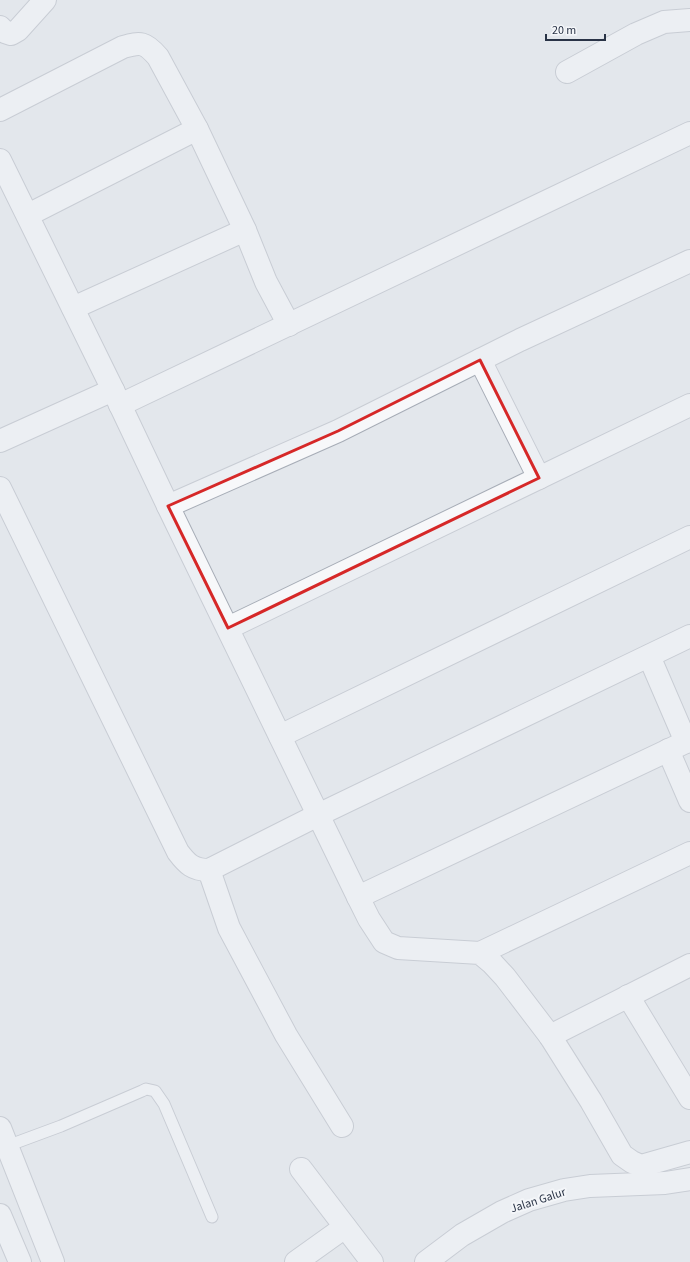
<svg xmlns="http://www.w3.org/2000/svg" width="690" height="1262" font-family="'Source Sans 3',sans-serif">
<style>
.lines{fill:none;stroke-linecap:round;stroke-linejoin:round}
.lane-casing{stroke:#a7adb7;stroke-width:13}
.street-casing{stroke:#a7adb7;stroke-width:24}
.lane{stroke:#f7f8fa;stroke-width:11}
.street{stroke:#f7f8fa;stroke-width:22}
.marked{fill:none;stroke:#d62828;stroke-width:3;stroke-linejoin:round}
.labels{text-anchor:middle;stroke-width:4;stroke-linejoin:round;paint-order:stroke}
.street-label{font-size:12px;fill:#293346;stroke:#f4f6f9}
</style>
<rect width="100%" height="100%" fill="#e3e7ec"/>
<g class="lines">
<defs>
<polyline id="lane" points="7,1146 61,1126 142,1091 146,1089 155,1091 164,1104 212,1217"/>
<g id="street">
<polyline points="0,27 5,32 11,34 18,30 45,0"/>
<polyline points="567,72 636,34 664,22 690,20"/>
<path d="M0 110 123 47C141 42 145 42 158 57L197 129 245 230 266 282 289 325"/>
<polyline points="0,160 113,390 168,506 358,897 369,919 384,942 398,948 480,953 492,963 505,977 550,1036 591,1101 622,1155 632,1162 641,1166 690,1152"/>
<polyline points="28,215 197,129"/>
<polyline points="73,308 245,230"/>
<polyline points="480,360 539,478"/>
<polyline points="120,405 690,133"/>
<polyline points="0,441 113,390"/>
<path d="M0 488 178 852C187 864 193 870 209 870L318 815 690 636"/>
<polyline points="168,506 338,431 520,340 690,261"/>
<polyline points="228,628 690,405"/>
<polyline points="649,656 686,742"/>
<polyline points="280,736 690,537"/>
<polyline points="668,750 690,801"/>
<polyline points="209,870 229,928 286,1035 342,1126"/>
<polyline points="358,897 690,740"/>
<polyline points="480,953 690,853"/>
<polyline points="628,996 690,1098"/>
<polyline points="550,1036 690,965"/>
<polyline points="0,1128 53,1262"/>
<polyline points="301,1169 372,1262"/>
<polyline points="0,1215 20,1262"/>
<polyline points="296,1262 345,1227"/>
<polyline points="426,1262 462,1235 502,1212 529,1200 564,1190 590,1186 665,1183 690,1179"/>
</g>
</defs>
<use href="#lane" class="lane-casing"/>
<use href="#street" class="street-casing"/>
<use href="#lane" class="lane"/>
<use href="#street" class="street"/>
</g>
<path d="M0 0H690V1262H0ZM480 360 539 478 228 628 168 506 338 431Z" fill="#e3e7ec" fill-opacity=".55" fill-rule="evenodd"/>
<path class="marked" d="M480 360 539 478 228 628 168 506 338 431Z"/>
<g class="labels">
<g class="street-label">
<text transform="translate(538 1200) rotate(-18)" y="4">Jalan Galur</text>
</g>
</g>
<path d="M546 34v6h59v-6" fill="none" stroke="#293346" stroke-width="2"/>
<text x="552" y="34" font-size="12" fill="#293346" stroke="#f4f6f9" stroke-width="3" paint-order="stroke">20 m</text>
</svg>
